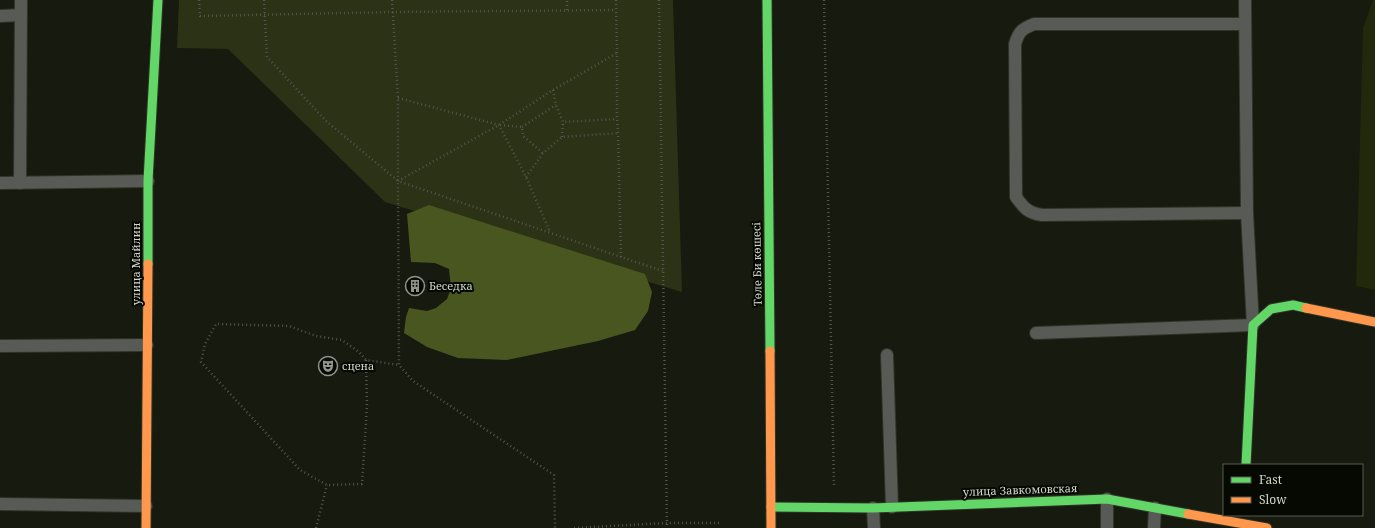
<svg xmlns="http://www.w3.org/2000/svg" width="1375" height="528" font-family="'Noto Serif',serif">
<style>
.built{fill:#21280b}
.green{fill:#2b3215}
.water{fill:#495620}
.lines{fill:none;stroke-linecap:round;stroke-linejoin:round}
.lane-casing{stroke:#303429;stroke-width:14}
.fast-casing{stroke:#303429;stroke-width:11}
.slow-casing{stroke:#303429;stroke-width:11}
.path{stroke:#53564e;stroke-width:2.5;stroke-dasharray:1 3;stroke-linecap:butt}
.lane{stroke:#585a55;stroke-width:12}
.fast{stroke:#63d668;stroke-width:9}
.slow{stroke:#ff974d;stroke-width:9}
.labels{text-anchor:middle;stroke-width:4;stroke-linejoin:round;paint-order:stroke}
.street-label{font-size:11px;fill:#d2d7c8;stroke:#060802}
.poi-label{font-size:11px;fill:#d2d7c8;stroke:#060802;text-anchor:start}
</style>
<rect width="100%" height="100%" fill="#171a0e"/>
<polygon class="built" points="1373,0 1375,0 1375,290 1356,286 1363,28"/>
<polygon class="green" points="179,0 673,0 682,292 385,202 228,49 177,48"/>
<polygon class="water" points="429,205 645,274 652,292 648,311 635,330 598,341 507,360 458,358 427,347 404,333 406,317 409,308 427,311 436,308 447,299 451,288 449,269 435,263 411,262 407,214"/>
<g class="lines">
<defs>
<g id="lane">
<polyline points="0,16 21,15"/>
<path d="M1245 24H1034C1022 29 1019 31 1015 44L1016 197C1024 208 1028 213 1042 215L1247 213"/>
<polyline points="0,183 148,181"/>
<polyline points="20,183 21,0"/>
<polyline points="1036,333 1253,325 1247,213 1245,0"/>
<polyline points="0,346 147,345"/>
<polyline points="887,355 892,507"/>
<polyline points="1107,499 1107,528"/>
<polyline points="0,504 146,506"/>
<polyline points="873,508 874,528"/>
<polyline points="1154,528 1155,508"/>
</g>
<g id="fast">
<polyline points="767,0 770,351"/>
<polyline points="148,264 148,181 158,0"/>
<polyline points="1246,465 1253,325 1271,309 1293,305 1306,308"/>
<polyline points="771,507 873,508 1107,499 1188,514"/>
</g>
<g id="slow">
<polyline points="1306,308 1375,322"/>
<polyline points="770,351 771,528"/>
<polyline points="1188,514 1267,528"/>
<polyline points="146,528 148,264"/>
</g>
</defs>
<use href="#lane" class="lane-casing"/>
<use href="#fast" class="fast-casing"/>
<use href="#slow" class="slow-casing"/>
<g class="path">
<polyline points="199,0 200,16 392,12 616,10"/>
<polyline points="264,0 267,57 326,121 398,181 399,365 413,381 554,475 555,528"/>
<polyline points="392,0 398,98 398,181 621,257"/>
<polyline points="616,0 617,53 617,119 618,133 621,257 663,271"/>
<polyline points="659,0 667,528"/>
<polyline points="824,0 834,486"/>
<polyline points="567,10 567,0"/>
<polyline points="553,90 556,105 563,122 617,119"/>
<polyline points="398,98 499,125 526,177 550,232"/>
<polyline points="500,125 522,127 523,136 543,153"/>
<polyline points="522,127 556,105"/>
<polyline points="562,137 563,122"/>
<polyline points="526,177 543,153 562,137 618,133"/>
<polyline points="398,181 499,125 553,90 617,53"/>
<polyline points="366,360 367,406 362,484 327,485 300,470 201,362 205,344 216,324 289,326 316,336 342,340 359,352 366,360 399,365"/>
<polyline points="316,528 327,485"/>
<polyline points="574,528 666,523 721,523"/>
</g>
<use href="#lane" class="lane"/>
<use href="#fast" class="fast"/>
<use href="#slow" class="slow"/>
</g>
<defs>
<symbol id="building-ring" viewBox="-11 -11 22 22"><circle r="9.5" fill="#060802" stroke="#919587" stroke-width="1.5"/><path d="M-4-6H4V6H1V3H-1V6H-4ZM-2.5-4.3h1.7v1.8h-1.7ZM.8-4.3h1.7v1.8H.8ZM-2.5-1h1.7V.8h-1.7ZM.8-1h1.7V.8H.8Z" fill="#919587"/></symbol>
<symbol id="theatre-ring" viewBox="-11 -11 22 22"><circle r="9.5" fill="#060802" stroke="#919587" stroke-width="1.5"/><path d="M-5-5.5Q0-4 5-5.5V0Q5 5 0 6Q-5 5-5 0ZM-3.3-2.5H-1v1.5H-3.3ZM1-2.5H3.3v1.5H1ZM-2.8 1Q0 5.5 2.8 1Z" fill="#919587"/></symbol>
</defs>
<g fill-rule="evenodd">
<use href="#building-ring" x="404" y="275" width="22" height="22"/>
<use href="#theatre-ring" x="317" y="355" width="22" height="22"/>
</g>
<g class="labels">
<g class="street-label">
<text transform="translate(136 264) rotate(-90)" y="4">улица Майлин</text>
<text transform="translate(757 264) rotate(-91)" y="4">Төле Би көшесі</text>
<text transform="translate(1020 490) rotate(-2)" y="4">улица Завкомовская</text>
</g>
<g class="poi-label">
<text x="429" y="290">Беседка</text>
<text x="342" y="370">сцена</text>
</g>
</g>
<rect x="1223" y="464" width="140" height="52" fill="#060802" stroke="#585b51"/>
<rect x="1231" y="477" width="20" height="6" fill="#63d668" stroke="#585b51"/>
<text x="1259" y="484" font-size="12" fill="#d2d7c8">Fast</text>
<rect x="1231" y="497" width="20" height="6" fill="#ff974d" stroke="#585b51"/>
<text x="1259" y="504" font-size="12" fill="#d2d7c8">Slow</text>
</svg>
